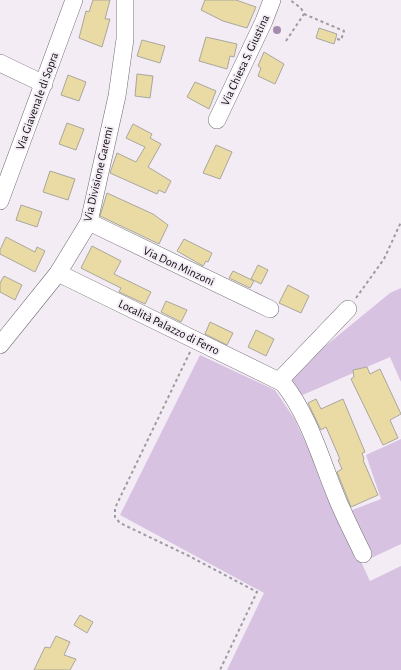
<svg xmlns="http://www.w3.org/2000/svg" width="401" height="670" font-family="'Alegreya Sans',sans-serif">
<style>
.green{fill:#d8c2e2}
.building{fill:#eadba5;stroke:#a9a79d}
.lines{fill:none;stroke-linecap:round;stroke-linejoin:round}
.minor-casing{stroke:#6f6a71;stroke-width:18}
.path{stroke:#9f9aa1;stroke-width:2;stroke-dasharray:3 3;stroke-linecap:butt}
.minor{stroke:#fff;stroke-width:17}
.tree{fill:#a58caf}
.labels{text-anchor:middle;stroke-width:4;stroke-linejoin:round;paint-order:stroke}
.street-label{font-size:12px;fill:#0d0b0e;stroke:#f3ecf5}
</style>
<rect width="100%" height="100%" fill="#f3ecf5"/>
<g class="green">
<polygon points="401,288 401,382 390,357 298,397 285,379 390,293"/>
<polygon points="200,355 275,390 294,418 370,581 401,566 401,670 227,670 264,593 120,515"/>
<polygon points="401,439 401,544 369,559 347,512 381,499 366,455"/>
</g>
<g class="building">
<polygon points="93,0 110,0 105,19 110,19 102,47 79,38 86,11 89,12"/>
<polygon points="205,0 236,0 256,7 247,28 223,21 201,10"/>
<polygon points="319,28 337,34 334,44 316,38"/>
<polygon points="206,37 237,44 234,57 230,56 227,69 199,61"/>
<polygon points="142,40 165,46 160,63 137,56"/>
<polygon points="264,52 284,64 275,84 258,76 261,68 258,66"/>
<polygon points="137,74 153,76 150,98 135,96"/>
<polygon points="68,75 86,82 79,101 61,95"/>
<polygon points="195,82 216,91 209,109 187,97"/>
<polygon points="67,123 84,129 76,150 59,144"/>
<polygon points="133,124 152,134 150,138 161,144 148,167 171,181 165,193 159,190 157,194 110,173 117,153 136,162 145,147 126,138"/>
<polygon points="216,145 232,152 220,179 203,173"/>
<polygon points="50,171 75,179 68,200 43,192"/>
<polygon points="107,193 153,214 168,225 159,244 100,216"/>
<polygon points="21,205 42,212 37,227 16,220"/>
<polygon points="6,237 35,252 37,247 45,251 35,272 0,254 0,250"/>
<polygon points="184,239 212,253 208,262 206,261 203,266 177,251"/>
<polygon points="92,246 121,261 114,274 151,292 145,304 119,292 121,288 81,268"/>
<polygon points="258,265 268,270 261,284 251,279"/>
<polygon points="233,271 254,281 250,288 229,278"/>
<polygon points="4,276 22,285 15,300 0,292 0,283"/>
<polygon points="288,285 309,296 301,313 279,303"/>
<polygon points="166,301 187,310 181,322 161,312"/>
<polygon points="210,322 233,333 227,345 205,334"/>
<polygon points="256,330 274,339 266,356 248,347"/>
<polygon points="367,367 370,374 380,369 401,414 390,420 398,438 383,445 351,379 354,377 353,370"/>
<polygon points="316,399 321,409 343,399 365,452 362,453 364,459 363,460 378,495 351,507 337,472 342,469 338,460 340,459 326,427 321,430 308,403"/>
<polygon points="80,615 93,622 87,633 74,625"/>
<polygon points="56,636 70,642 64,655 76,659 70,670 34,670 45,647 50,648"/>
</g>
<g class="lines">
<defs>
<g id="minor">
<polyline points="0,63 44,84"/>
<polyline points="217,120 264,21 272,0"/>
<polyline points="0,201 74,0"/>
<polyline points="89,222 270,309"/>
<path d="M58 273 283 383C309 416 320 457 336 496 344 516 354 535 363 554"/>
<polyline points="0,345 58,273 89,222 117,96 125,39 125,0"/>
<polyline points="280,380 348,309"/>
</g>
</defs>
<use href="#minor" class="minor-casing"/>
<g class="path">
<polyline points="304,14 344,31 341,40 337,39"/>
<polyline points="286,41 304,14 301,8 290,0"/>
<polyline points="356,298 384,259 401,222"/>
<polyline points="190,352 115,508 115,517 120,523 189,556 257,592 220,670"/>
</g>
<use href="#minor" class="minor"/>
</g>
<circle class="tree" cx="277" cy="30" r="4"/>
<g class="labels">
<g class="street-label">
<text transform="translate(245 60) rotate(-65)" y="4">Via Chiesa S. Giustina</text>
<text transform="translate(37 101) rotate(-70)" y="4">Via Giavenale di Sopra</text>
<text transform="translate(98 174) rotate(-77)" y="4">Via Divisione Garemi</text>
<text transform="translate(179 266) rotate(25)" y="4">Via Don Minzoni</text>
<text transform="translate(169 327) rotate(26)" y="4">Località Palazzo di Ferro</text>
</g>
</g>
</svg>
